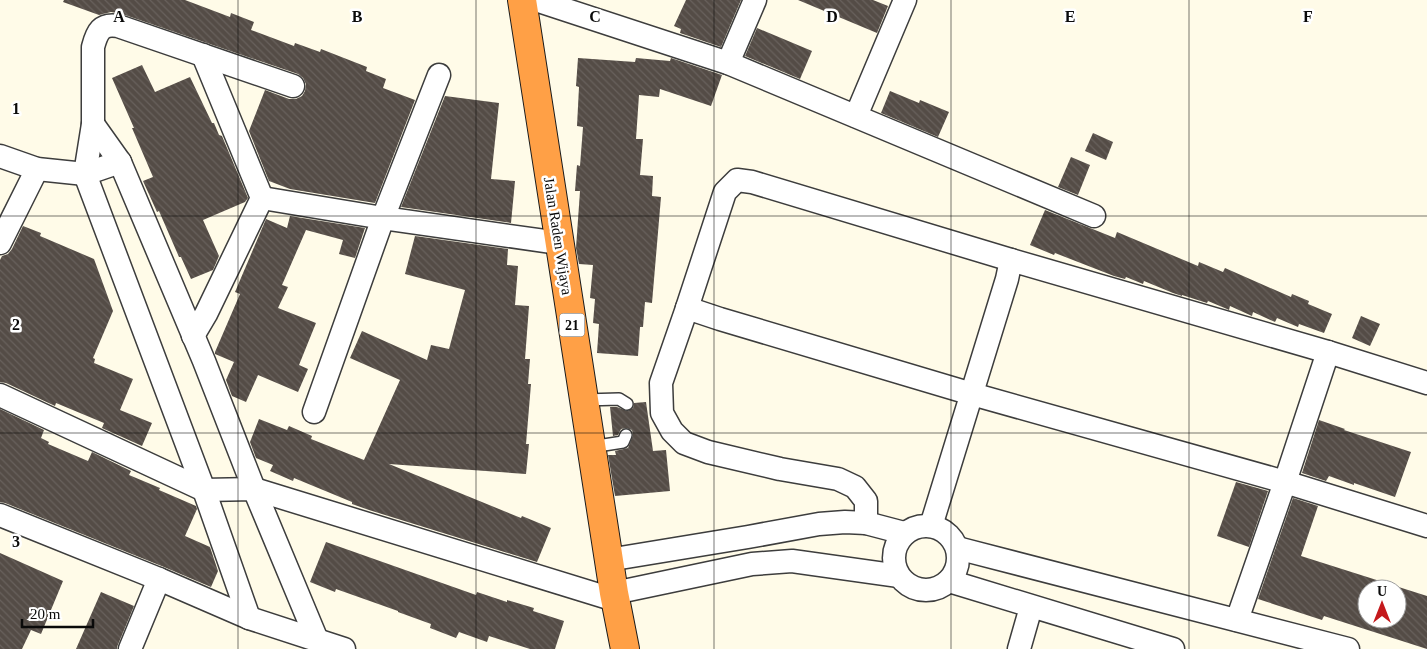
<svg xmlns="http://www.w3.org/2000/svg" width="1427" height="649" font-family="'Times New Roman',serif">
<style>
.building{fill:url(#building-back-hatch);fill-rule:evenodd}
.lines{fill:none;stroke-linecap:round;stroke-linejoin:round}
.lane-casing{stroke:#3d3d3d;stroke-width:14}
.street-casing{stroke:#3d3d3d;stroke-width:25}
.highway-casing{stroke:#1b1b1b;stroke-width:30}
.lane{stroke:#fff;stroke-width:11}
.street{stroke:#fff;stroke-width:22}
.highway{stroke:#ffa046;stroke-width:28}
.grid{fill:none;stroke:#0a0a0a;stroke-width:1;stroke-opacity:0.55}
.labels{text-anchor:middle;stroke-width:5;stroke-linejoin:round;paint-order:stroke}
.shield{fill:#fff;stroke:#545454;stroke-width:1}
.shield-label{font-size:14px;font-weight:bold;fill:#0a0a0a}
.street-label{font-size:15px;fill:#0a0a0a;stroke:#fff}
.grid-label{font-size:16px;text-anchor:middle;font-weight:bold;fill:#0a0a0a;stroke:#fff;stroke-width:5;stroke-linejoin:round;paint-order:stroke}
</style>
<defs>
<pattern id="building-back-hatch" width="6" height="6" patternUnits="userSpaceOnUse" patternTransform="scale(1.25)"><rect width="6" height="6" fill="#544c46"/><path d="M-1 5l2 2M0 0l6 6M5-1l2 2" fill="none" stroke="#68615c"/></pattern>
</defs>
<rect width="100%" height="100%" fill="#fffbe8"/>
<g class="building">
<polygon points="64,0 185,0 230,17 231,13 254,22 251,30 294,46 295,43 320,52 321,49 367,67 366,71 386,79 383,88 415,100 375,203 290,189 269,181 249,131 265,90 289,99 296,99 302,96 305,91 306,84 303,78 298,74 122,14 111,12 99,15 63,2"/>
<polygon points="686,0 741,0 721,47 680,33 681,29 674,26"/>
<polygon points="798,0 873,0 888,6 877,33"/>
<polygon points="757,28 812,51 800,79 745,56"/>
<polygon points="578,58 635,62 636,58 670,61 671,58 722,75 711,106 660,89 659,97 639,95 636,139 643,139 640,175 653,176 652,196 661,197 652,303 645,302 643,327 640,327 638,356 597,353 599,324 593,323 595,299 590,298 593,265 579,264 576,248 580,191 575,191 577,165 580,166 583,127 577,126 579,87 576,86"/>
<polygon points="142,65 155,92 190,77 212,123 214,123 219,135 222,136 248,198 245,202 203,220 219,256 213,270 191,279 181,257 179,257 159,211 157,212 143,181 153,177 132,128 134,128 112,78"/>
<polygon points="890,91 919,103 920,100 949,112 938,137 881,113"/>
<polygon points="445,96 499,103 491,179 515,181 511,223 401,207"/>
<polygon points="1093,133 1113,142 1106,160 1085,151"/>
<polygon points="1071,157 1090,165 1078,195 1058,187"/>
<polygon points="1045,210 1115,238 1117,232 1198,266 1199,262 1223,272 1225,268 1291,297 1292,294 1309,301 1308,304 1332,314 1324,333 1299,324 1298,327 1277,318 1275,322 1253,312 1252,316 1230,306 1229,310 1227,309 1208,301 1207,303 1182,295 1182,296 1173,293 1144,281 1143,284 1126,277 1125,279 1114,276 1055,253 1054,255 1030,245"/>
<polygon points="290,216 365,228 355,258 339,254 343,240 306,230 282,285 288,287 278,308 316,323 299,365 308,369 298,392 258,375 246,402 232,396 226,380 234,362 215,354 215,352 240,294 235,292 266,219 287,228"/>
<polygon points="23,226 41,233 40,236 94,259 113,311 93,358 95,359 94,363 133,379 120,410 152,423 142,446 102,428 104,423 56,403 55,406 6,383 0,382 0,260 2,256 8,254 12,249"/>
<polygon points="415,236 508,249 507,265 518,266 515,305 529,306 525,359 530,359 528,384 531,384 526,444 529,444 526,474 389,464 521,518 522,516 551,528 537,562 369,510 352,504 352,502 294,478 293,481 270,471 273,465 256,458 250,442 259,419 287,430 289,426 312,436 311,439 364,460 400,380 350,358 362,331 427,360 431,345 449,349 465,290 405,274"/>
<polygon points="1361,316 1380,324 1370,346 1352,338"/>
<polygon points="646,402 653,451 666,450 670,491 615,496 608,455 616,455 615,451 628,448 633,435 632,430 626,428 621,429 618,435 613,436 610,407 617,407 627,411 633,408 634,403"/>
<polygon points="0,409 44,430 41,438 49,442 48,444 88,461 92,452 131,471 129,475 160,488 159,490 196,506 197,509 185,536 210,547 218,571 211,587 164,567 5,503 0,502"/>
<polygon points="1319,420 1345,429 1344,430 1411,452 1395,497 1354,483 1354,485 1329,476 1326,481 1302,473"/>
<polygon points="1236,482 1268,491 1249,547 1217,536"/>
<path d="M1293 498 1318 506 1301 556 1427 596V649L1324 616 1322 620 1258 599ZM1367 589H1397V619H1367Z"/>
<polygon points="326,542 476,595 477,592 507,602 507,600 534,608 533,611 564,621 555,649 530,649 489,636 487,642 459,632 456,638 430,628 431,624 398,612 398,611 336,589 335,592 310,582"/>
<polygon points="0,553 63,581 41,634 31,630 22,649 0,649"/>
<polygon points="101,592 134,606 117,647 117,649 76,649"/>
</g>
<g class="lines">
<defs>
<g id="lane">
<polyline points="584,400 619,399 627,404"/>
<polyline points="591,447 623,442 626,435"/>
</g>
<g id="street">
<polyline points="536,0 728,63 1094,216"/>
<polyline points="728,63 755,0"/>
<polyline points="856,116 905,0"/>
<polyline points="93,124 120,162 204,361 254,489 317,640"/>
<polyline points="0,156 37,169 85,174 120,162"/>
<polyline points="262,198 383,218 559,243"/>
<polyline points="0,243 37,169"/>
<polyline points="1011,260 752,182 737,180 725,192 687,308 720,319 972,394 1285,482 1427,526"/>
<polyline points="687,308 661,383 662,413 672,431 684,443 708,452 780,469 838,479 855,487 866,501 866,523"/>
<polyline points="193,336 206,314 262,198 203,55"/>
<polyline points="0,395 204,490 254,489 615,600"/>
<polyline points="314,412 383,218 439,75"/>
<polyline points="0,515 159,579 249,618 344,649"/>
<circle cx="926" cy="558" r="32"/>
<polyline points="931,526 1007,279 1011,260 1328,352 1427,383"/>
<polyline points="957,548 1348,649"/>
<polyline points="608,560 748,537 819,524 845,522 866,523 904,533"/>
<polyline points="949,581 1173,649"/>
<polyline points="614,593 752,564 792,561 899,576"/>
<path d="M249 618 204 490 85 174 93 124V47C97 32 101 23 118 26L293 86"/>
<polyline points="1237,620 1285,482 1328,352"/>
<polyline points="130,649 159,579"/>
<polyline points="1019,649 1031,607"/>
</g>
<polyline id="highway" points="522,0 614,593 625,649"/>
</defs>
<use href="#lane" class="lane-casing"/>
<use href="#street" class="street-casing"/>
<use href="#highway" class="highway-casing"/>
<use href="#lane" class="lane"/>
<use href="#street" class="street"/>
<use href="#highway" class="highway"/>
</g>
<path class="grid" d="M238 0V649M476 0V649M714 0V649M951 0V649M1189 0V649M0 216H1427M0 433H1427"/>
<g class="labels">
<rect class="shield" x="559.5" y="313.5" width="25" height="23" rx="4"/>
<g class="shield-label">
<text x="572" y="330">21</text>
</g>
<g class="street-label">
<text transform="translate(558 236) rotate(81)" y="5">Jalan Raden Wijaya</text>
</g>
</g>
<g class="grid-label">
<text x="119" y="22">A</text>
<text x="357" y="22">B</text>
<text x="595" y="22">C</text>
<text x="832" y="22">D</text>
<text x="1070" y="22">E</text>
<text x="1308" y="22">F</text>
<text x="16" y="114">1</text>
<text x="16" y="330">2</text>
<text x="16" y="547">3</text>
</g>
<g transform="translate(1382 604)"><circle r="24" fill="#ffffff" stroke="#9d9d9d"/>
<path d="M0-4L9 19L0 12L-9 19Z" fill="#c4191c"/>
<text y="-8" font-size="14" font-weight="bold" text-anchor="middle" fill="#0a0a0a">U</text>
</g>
<path d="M22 619v8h71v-8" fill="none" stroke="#0a0a0a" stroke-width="2.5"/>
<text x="30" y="619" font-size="15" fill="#0a0a0a" stroke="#ffffff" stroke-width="4" paint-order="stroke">20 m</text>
</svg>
